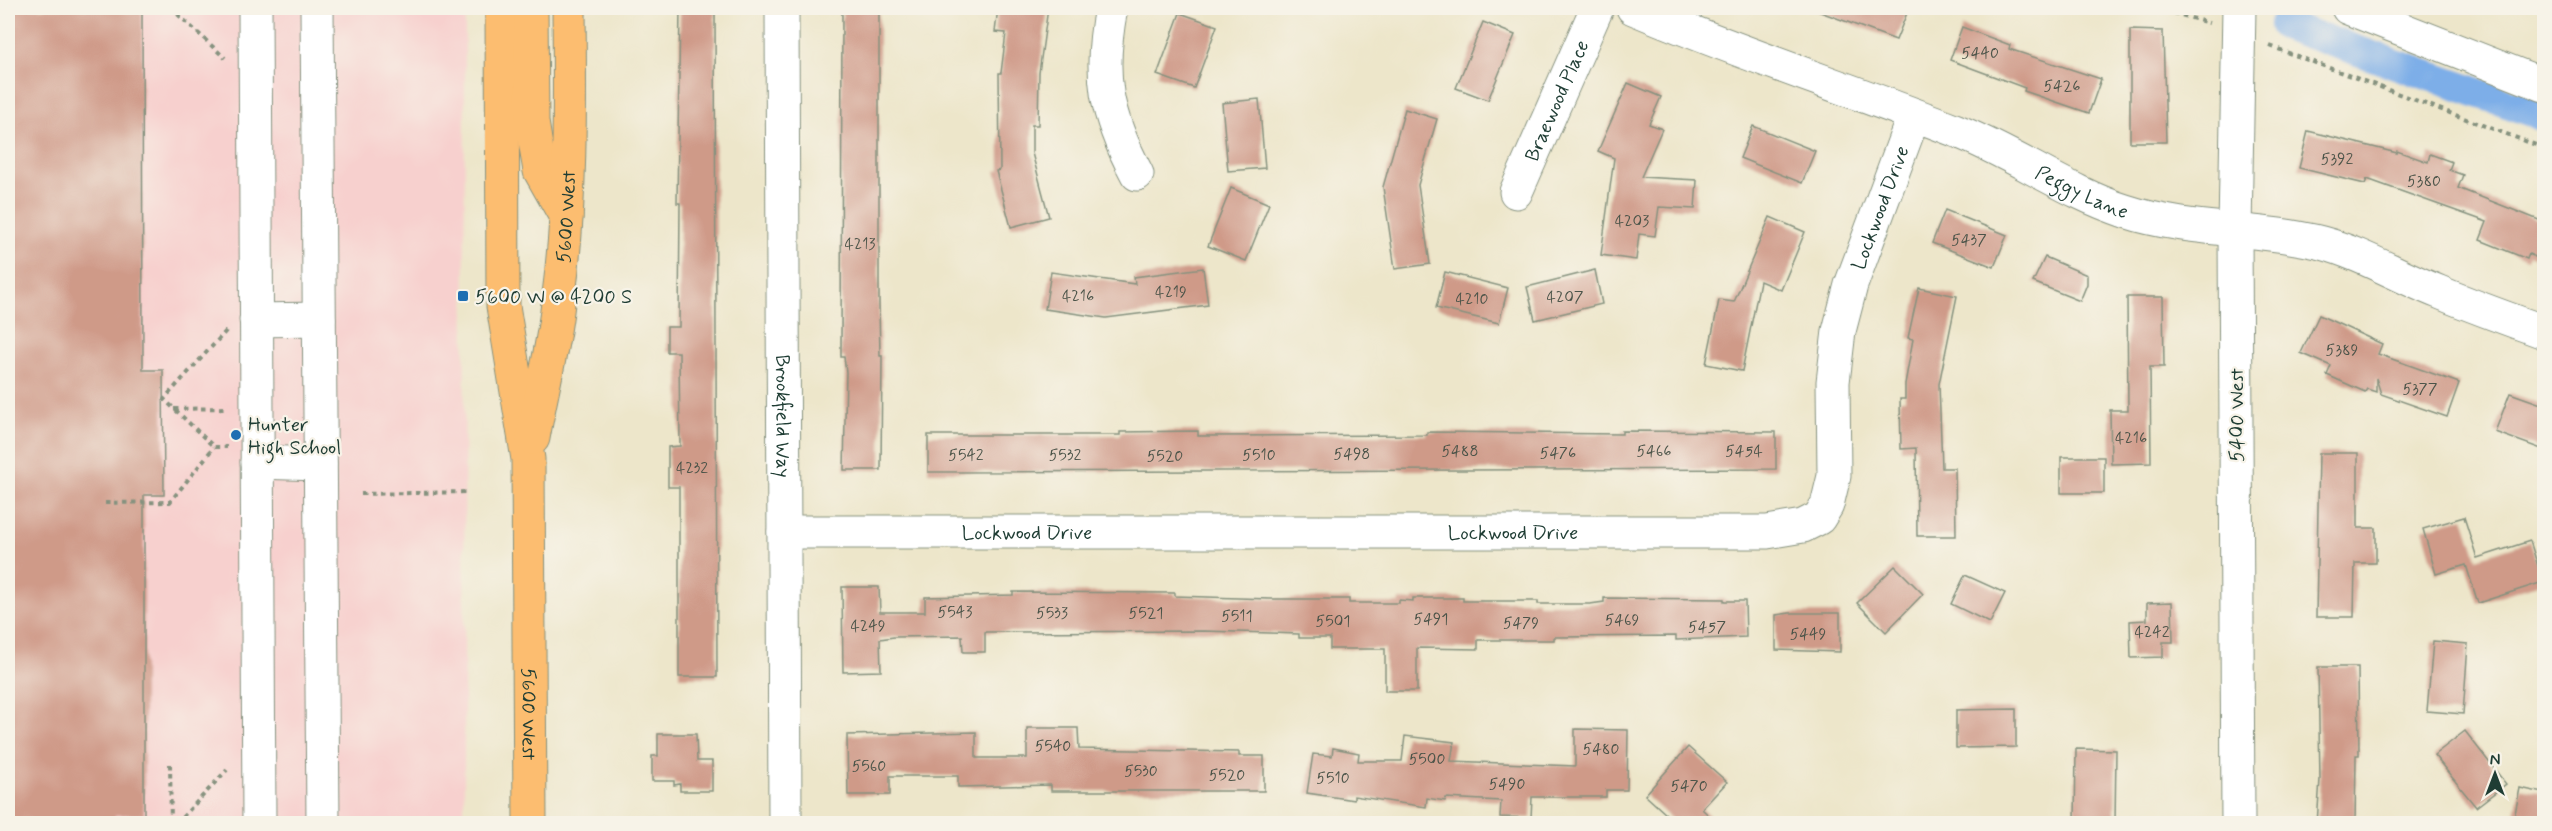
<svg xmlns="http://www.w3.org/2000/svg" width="2552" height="831" font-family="Mynerve,sans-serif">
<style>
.built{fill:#f7d0ce}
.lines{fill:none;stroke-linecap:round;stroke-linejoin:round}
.canal{stroke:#7daee8;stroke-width:30}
.building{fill:#cf9a88}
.minor-casing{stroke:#86927f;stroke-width:35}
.major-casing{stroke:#86927f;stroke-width:35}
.path{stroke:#86927f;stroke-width:4;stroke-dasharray:4.5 4.5;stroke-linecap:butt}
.minor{stroke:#fff;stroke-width:33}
.major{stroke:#fcbd6f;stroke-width:33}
.poi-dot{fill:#1f6fb2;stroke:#f7f3e8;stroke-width:2}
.labels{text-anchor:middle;stroke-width:4.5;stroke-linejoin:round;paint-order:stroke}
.number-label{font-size:16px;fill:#4b5449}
.street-label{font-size:20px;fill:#1f3d34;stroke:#f7f3e8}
.poi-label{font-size:20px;fill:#1f3d34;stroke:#f7f3e8;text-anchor:start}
</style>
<rect width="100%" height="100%" fill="#f7f3e8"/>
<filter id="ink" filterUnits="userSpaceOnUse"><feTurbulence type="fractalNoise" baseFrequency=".0167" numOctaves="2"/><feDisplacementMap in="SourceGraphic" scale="12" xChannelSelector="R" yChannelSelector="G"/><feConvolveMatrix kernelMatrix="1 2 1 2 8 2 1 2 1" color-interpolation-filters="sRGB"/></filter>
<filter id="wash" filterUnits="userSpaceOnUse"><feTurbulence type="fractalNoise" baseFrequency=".008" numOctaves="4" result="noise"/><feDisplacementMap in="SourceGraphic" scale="24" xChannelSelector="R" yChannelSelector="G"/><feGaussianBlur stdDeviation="1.35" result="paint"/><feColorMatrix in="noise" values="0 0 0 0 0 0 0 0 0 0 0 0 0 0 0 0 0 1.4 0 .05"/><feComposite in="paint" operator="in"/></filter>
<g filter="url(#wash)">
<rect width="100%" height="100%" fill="#ede6ca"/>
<polygon class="built" points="8,8 465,8 464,823 8,823"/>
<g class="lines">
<polyline class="canal" points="2284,25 2544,116"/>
</g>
<g id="blocks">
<g class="building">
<polygon points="8,8 126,8 126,12 142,12 143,370 163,370 164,495 144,495 144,815 115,815 115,824 8,824"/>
<polygon points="680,8 715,8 717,677 679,677 679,487 668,487 668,447 680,446 679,352 667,352 667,327 679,327 679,324 680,203 677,203"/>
<polygon points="842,8 879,8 879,305 880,356 882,356 881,470 844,470 846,372 844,357 841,357"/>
<polygon points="998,8 1048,8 1039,73 1038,125 1032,125 1032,153 1049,217 1011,227 996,171 1000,170 999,73 1001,73 1006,33 995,32"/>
<polygon points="1815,8 1909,8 1896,40 1815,10"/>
<polygon points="1180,13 1217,26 1194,88 1157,75"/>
<polygon points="1483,22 1515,35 1488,100 1456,88"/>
<polygon points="1962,27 2010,45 2009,49 2101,79 2089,113 2024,91 2025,88 1950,60"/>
<polygon points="2130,30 2163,31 2166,142 2130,142"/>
<polygon points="1628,83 1661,97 1649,124 1662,129 1641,177 1697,180 1695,209 1659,207 1655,236 1639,234 1636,260 1601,255 1614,158 1598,151"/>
<polygon points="1259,99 1265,168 1228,171 1222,103"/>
<polygon points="1405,109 1437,119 1418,185 1430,264 1395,269 1383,187"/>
<polygon points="1753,126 1815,151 1802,183 1740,158"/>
<polygon points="2308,131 2397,153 2397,151 2428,162 2430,154 2452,162 2449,170 2463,175 2458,188 2544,222 2544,261 2529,254 2527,259 2480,240 2487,222 2367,179 2365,184 2299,168"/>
<polygon points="1231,188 1269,204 1246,261 1208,246"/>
<polygon points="1945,210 2007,235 1994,267 1932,243"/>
<polygon points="1770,217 1805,232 1781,290 1760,281 1742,371 1706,364 1719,300 1734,302"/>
<polygon points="2045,257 2087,275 2087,284 2080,301 2033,282"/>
<polygon points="1203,268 1208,305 1106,318 1045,309 1051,272 1135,284 1134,277"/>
<polygon points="1595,270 1602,304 1535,320 1527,287"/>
<polygon points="1445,272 1508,288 1499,323 1436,308"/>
<polygon points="1919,288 1957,296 1939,384 1942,468 1955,468 1956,536 1917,536 1916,448 1901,449 1900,399 1905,399 1905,384 1913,339 1908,338"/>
<polygon points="2127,297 2163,297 2164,367 2150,367 2151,463 2111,464 2110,410 2128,410"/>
<polygon points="2319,315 2382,344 2378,354 2459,383 2447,417 2381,394 2376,378 2376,392 2367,389 2365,392 2327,375 2331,366 2301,353"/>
<polygon points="2510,393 2544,405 2544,450 2495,432"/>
<polygon points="1198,431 1198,436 1427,435 1427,432 1622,434 1622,431 1776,432 1776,469 928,472 928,435 1120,435 1120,432"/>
<polygon points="2319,453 2358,453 2358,528 2376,528 2376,563 2355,563 2354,617 2316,617"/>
<rect x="2061" y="457" width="43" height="36"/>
<polygon points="2464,517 2477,558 2530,541 2543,582 2478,603 2466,565 2436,574 2423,529"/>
<polygon points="1895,566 1923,594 1886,632 1857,603"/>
<polygon points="1965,575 2005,593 1990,623 1951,604"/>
<polygon points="842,587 879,587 880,612 925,612 925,597 1013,595 1013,592 1175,593 1175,596 1270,599 1349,599 1349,603 1399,603 1399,600 1413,601 1413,598 1463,598 1463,601 1538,601 1538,604 1590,604 1604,602 1604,598 1724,599 1724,601 1745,601 1746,637 1676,640 1676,636 1554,637 1554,640 1478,640 1478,649 1417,648 1417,691 1385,691 1385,649 1330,649 1330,638 1299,638 1299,634 1204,631 985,632 985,652 963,652 962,636 894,637 880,639 881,671 843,672"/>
<polygon points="2172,602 2173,642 2163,642 2163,657 2131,658 2130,621 2147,620 2147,603"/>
<polygon points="1790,613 1840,613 1840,652 1776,650 1776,615"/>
<polygon points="2433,641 2468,644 2463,714 2427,711"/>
<polygon points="2318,667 2358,667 2359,755 2356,755 2355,824 2317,824 2320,779"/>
<polygon points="2016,709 2016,747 1956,748 1956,710"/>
<polygon points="1027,728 1078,728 1079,749 1239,752 1239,756 1264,756 1264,791 1051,791 1051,785 958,787 958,776 890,776 890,795 848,795 847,735 976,732 976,758 1027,758"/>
<polygon points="1575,729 1628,730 1627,790 1606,790 1606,797 1532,797 1531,818 1500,817 1501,801 1446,798 1445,801 1427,798 1426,807 1354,796 1354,800 1307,793 1313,754 1332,756 1333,748 1359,753 1358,761 1402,761 1405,736 1454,742 1451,761 1575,766"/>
<polygon points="2465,731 2506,784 2476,807 2434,755"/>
<polygon points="658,734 696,734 697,761 712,761 712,791 680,791 680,784 674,785 674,781 652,781 652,756 658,756"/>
<polygon points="1688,747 1727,782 1702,809 1718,824 1677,824 1645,795"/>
<polygon points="2076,749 2116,750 2115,824 2075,824"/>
<polygon points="2520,788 2544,793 2544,824 2513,824"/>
</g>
</g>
</g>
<g filter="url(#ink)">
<use href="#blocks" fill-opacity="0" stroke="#86927f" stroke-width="1.5"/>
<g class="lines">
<defs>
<g id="minor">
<polyline points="255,8 259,824"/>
<polyline points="317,8 323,824"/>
<path id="s1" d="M782 8 785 824"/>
<path d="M1111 8C1098 75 1105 114 1137 174"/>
<path id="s2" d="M1633 8C1739 53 1850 89 1957 131 2015 154 2067 192 2125 211 2189 232 2257 227 2322 243 2363 254 2400 277 2439 292 2474 307 2509 319 2544 332"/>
<polyline points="2348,8 2544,85"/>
<path id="s3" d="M1516 192 1597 8"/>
<polyline points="256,320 319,319"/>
<polyline points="257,462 320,464"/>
<path id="s4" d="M784 532H1767L1803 526 1819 518 1827 505 1834 476 1833 382 1839 331 1851 285 1914 115"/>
<polyline points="2238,824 2235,229 2239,8"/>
</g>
<g id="major">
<path id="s5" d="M502 8 503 306 528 459 530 824"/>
<polyline points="531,8 532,122 540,171 566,217"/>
<path id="s6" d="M533 438C541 393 553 348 558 303 571 205 570 106 569 8"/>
</g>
</defs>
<use href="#minor" class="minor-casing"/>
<use href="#major" class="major-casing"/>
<g class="path">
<polyline points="171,8 225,58"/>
<polyline points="2156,8 2209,23"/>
<polyline points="2270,46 2544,148"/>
<polyline points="226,331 164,399 214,447 227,447"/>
<polyline points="174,409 226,408"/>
<polyline points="361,494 467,492"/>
<polyline points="105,503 170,502 214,447"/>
<polyline points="170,764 171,824"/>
<polyline points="176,824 227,770"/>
</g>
<use href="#minor" class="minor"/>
<use href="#major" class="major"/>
</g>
</g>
<g class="poi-dot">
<rect x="457" y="290" width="12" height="12" rx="3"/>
<circle cx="236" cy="435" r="6"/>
</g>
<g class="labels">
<g class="number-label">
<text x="1980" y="58">5440</text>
<text x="2062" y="91">5426</text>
<text x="2337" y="164">5392</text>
<text x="2424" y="186">5380</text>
<text x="1632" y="226">4203</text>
<text x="1969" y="245">5437</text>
<text x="860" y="249">4213</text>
<text x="1171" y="297">4219</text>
<text x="1078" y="301">4216</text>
<text x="1565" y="302">4207</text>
<text x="1472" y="304">4210</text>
<text x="2342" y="355">5389</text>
<text x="2420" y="394">5377</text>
<text x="2131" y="443">4216</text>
<text x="1460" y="456">5488</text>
<text x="1654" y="456">5466</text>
<text x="1744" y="456">5454</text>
<text x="1558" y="458">5476</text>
<text x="1352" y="459">5498</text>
<text x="966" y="460">5542</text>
<text x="1065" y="460">5532</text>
<text x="1259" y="460">5510</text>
<text x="1165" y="461">5520</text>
<text x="692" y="473">4232</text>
<text x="955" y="617">5543</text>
<text x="1052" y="618">5533</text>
<text x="1146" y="618">5521</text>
<text x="1237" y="621">5511</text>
<text x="1431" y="624">5491</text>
<text x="1622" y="625">5469</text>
<text x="1333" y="626">5501</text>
<text x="1521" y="628">5479</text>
<text x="868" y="631">4249</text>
<text x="1707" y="632">5457</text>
<text x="2152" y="637">4242</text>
<text x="1808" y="639">5449</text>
<text x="1053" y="751">5540</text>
<text x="1601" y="754">5480</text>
<text x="1427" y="764">5500</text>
<text x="869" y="771">5560</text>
<text x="1141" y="776">5530</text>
<text x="1227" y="780">5520</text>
<text x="1333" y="783">5510</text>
<text x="1507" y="789">5490</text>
<text x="1689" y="791">5470</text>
</g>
<g class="street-label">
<text dy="7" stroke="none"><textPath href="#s3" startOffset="100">Braewood Place</textPath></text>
<text dy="7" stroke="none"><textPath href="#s2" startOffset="486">Peggy Lane</textPath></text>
<text dy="7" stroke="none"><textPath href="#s4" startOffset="1358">Lockwood Drive</textPath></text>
<text dy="7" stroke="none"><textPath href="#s6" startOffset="224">5600 West</textPath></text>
<text transform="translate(2236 415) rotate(-90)" y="7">5400 West</text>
<text dy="7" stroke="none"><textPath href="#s1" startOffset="408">Brookfield Way</textPath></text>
<text dy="7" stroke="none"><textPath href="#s4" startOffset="243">Lockwood Drive</textPath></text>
<text dy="7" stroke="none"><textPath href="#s4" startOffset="729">Lockwood Drive</textPath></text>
<text dy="7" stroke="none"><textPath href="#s5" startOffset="708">5600 West</textPath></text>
</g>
<g class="poi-label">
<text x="475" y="303">5600 W @ 4200 S</text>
<text x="248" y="431">Hunter<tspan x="248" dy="23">High School</tspan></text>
</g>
</g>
<rect width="2552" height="831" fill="none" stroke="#f7f3e8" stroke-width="30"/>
<g transform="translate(2495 774)" stroke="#f7f3e8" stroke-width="4.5" paint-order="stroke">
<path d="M0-4.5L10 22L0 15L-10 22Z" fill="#1f3d34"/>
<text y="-9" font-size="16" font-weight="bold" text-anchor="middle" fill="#1f3d34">N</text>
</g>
</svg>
